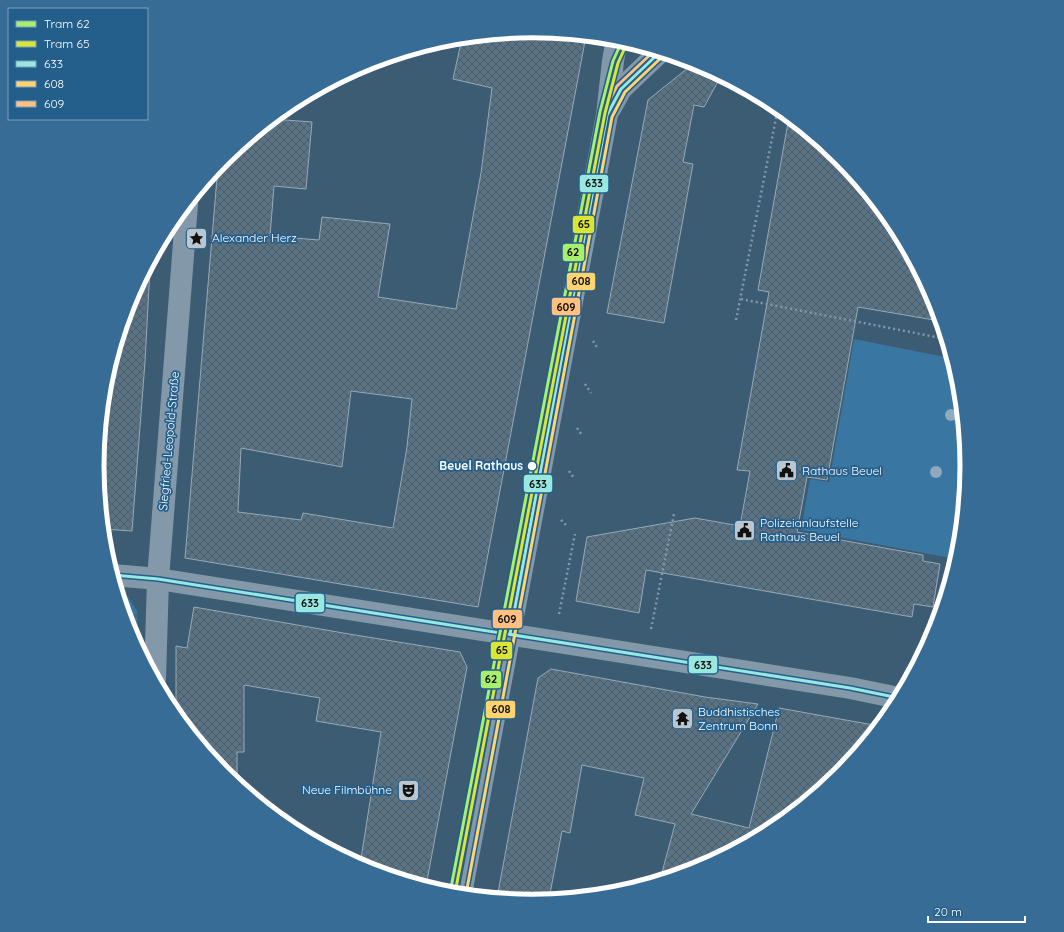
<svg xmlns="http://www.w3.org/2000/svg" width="1064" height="932" font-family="Quicksand,sans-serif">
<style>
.grass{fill:#3976a2}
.park{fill:url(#park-tufts)}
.building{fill:url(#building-cross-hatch);stroke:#97a9b7;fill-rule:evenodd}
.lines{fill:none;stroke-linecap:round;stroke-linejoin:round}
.path{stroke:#8398a8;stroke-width:2.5;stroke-dasharray:2 3;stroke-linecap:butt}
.street{stroke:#8398a8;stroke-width:22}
.bus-1-casing{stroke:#245f8c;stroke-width:6}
.bus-2-casing{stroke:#245f8c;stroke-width:6}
.bus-3-casing{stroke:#245f8c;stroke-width:6}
.bus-1{stroke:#97e8e0;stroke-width:3}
.bus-2{stroke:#ffd46f;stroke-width:3}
.bus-3{stroke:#ffc080;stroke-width:3}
.tram-1-casing{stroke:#245f8c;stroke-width:6}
.tram-2-casing{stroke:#245f8c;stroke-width:6}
.tram-1{stroke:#a7ef6d;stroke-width:3}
.tram-2{stroke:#dbe533;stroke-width:3}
.tree{fill:#91aabd}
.stop-dot{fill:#fff;stroke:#245f8c;stroke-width:1.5}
.labels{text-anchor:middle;stroke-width:3.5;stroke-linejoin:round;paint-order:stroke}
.poi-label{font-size:12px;fill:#fff;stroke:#245f8c;text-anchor:start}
.street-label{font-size:12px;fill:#fff;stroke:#245f8c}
.stop-label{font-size:12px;font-weight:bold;fill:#fff;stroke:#245f8c;text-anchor:end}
.rim{fill:none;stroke:#fff;stroke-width:5}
.line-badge{stroke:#245f8c;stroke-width:1.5}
.pale-badge-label{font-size:11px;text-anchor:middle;font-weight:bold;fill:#111}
</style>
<defs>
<pattern id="park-tufts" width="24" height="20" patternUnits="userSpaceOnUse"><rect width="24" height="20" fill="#3976a2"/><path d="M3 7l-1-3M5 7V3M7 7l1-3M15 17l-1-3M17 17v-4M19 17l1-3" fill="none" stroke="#435f73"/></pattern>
<pattern id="building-cross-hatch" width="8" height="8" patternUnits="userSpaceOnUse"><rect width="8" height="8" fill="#597386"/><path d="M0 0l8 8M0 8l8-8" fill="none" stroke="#515c63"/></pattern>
</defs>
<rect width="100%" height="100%" fill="#3c5c74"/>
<polygon class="grass" points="854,339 945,357 953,363 959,381 967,466 959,551 956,559 801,530 810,479 829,482"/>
<polygon class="park" points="119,597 128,597 137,611 138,647 130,632"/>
<g class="building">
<path d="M532 31 586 36 478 607 185 558 218 166 225 158 272 119 312 122 306 189 274 186 270 236 319 240 322 217 390 224 378 297 456 309 481 173 492 88 453 79 462 38ZM351 391 412 399 407 447 393 528 303 513 301 520 238 512 241 448 342 467Z"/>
<polygon points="694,63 721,76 704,107 694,105 683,162 693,164 664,323 607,313 648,100"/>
<polygon points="789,117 840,159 894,225 934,300 940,321 858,307 827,480 807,477 797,532 923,555 923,561 940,564 933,607 914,604 912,617 646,570 639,613 576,601 587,537 695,518 740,526 750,471 737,470 769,292 758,290"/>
<polygon points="147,268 150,268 145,362 132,531 103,529 97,466 105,381 130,299"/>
<polygon points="194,607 349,634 460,652 467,667 426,886 360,865 381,732 316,721 320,698 244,685 244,752 237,752 237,784 224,773 176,714 176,646 187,648"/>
<polygon points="551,669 705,697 758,704 691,814 749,828 779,708 879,726 839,774 773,828 698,868 660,880 675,824 635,815 644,778 582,765 570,833 562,831 549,899 532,901 497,898 538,678"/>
</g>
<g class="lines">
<g class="path">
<polyline points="741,299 946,339"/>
<polyline points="736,320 778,108"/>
<polyline points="593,341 598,349"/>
<polyline points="585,384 591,393"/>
<polyline points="577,428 582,435"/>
<polyline points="569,471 574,478"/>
<polyline points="561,520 567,526"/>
<polyline points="559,614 575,534"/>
<polyline points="651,629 674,514"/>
</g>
<g class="street">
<polyline points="610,109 621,89 660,52"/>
<polyline points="113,575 158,579 850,688 899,698"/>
<polyline points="155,679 158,579 187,204"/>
<polyline points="461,894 607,115 613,61 617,39"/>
</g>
<defs>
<g id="bus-1">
<polyline points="113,575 158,579 850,688 899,698"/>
<polyline points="510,634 607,115 621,89 660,52"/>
</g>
<polyline id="bus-2" points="466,894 612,117 625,92 663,56"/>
<polyline id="bus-3" points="456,893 602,114 617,86 654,51"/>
</defs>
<use href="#bus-1" class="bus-1-casing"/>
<use href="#bus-2" class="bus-2-casing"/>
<use href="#bus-3" class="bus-3-casing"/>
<use href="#bus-1" class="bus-1"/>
<use href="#bus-2" class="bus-2"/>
<use href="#bus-3" class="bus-3"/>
<defs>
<polyline id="tram-1" points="450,893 600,112 613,61 622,41"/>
<polyline id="tram-2" points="455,893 605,113 618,63 627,43"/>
</defs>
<use href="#tram-1" class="tram-1-casing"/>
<use href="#tram-2" class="tram-2-casing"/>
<use href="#tram-1" class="tram-1"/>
<use href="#tram-2" class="tram-2"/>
</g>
<g class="tree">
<circle cx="951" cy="415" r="6"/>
<circle cx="936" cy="472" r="6"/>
</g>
<defs>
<symbol id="sight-square" viewBox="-11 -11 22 22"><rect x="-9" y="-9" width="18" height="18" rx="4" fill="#bbc6ce" stroke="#245f8c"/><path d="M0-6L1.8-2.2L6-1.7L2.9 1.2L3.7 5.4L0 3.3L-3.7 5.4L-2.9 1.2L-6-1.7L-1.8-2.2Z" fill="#111"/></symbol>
<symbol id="civic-square" viewBox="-11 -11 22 22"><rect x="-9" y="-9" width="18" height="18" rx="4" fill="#bbc6ce" stroke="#245f8c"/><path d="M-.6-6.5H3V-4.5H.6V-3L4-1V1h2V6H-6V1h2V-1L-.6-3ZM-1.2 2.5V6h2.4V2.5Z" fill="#111"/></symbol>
<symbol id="temple-square" viewBox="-11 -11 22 22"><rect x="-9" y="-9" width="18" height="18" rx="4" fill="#bbc6ce" stroke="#245f8c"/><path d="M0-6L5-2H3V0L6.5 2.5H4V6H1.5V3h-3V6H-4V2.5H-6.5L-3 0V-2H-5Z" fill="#111"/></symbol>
<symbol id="theatre-square" viewBox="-11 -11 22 22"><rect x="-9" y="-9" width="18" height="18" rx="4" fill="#bbc6ce" stroke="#245f8c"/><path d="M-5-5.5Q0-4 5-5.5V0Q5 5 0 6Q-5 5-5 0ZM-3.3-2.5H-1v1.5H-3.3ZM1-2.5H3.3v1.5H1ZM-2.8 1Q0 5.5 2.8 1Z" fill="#111"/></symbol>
</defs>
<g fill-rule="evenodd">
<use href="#sight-square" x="184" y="226" width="25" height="25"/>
<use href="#civic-square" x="774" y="458" width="25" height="25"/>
<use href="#civic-square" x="732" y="518" width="25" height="25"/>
<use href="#temple-square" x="670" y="706" width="25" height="25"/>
<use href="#theatre-square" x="396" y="778" width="25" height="25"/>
</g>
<circle class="stop-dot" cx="532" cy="466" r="5"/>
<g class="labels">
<g class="poi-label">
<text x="212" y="242">Alexander Herz</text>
<text x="802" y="475">Rathaus Beuel</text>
<text x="760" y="527">Polizeianlaufstelle<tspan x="760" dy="14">Rathaus Beuel</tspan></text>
<text x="698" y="716">Buddhistisches<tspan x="698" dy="14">Zentrum Bonn</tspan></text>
<text x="392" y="794" text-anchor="end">Neue Filmbühne</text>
</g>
<g class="street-label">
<text transform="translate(169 441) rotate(-85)" y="4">Siegfried-Leopold-Straße</text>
</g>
<g class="stop-label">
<text x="523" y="470">Beuel Rathaus</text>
</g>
</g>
<path d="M0 0H1064V932H0ZM104 466a428 428 0 1 1 856 0a428 428 0 1 1-856 0Z" fill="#366c95" fill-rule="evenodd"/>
<path class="rim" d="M104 466a428 428 0 1 1 856 0a428 428 0 1 1-856 0Z"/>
<g class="line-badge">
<rect x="579" y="174" width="30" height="19" rx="4" fill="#97e8e0"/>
<rect x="572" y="215" width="23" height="19" rx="4" fill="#dbe533"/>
<rect x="562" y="243" width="23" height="19" rx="4" fill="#a7ef6d"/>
<rect x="566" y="272" width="30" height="19" rx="4" fill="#ffd46f"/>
<rect x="551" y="297" width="30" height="19" rx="4" fill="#ffc080"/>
<rect x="523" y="474" width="30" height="19" rx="4" fill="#97e8e0"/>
<rect x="295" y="593" width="30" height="20" rx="4" fill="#97e8e0"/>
<rect x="492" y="609" width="31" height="20" rx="4" fill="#ffc080"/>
<rect x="490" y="641" width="23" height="19" rx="4" fill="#dbe533"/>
<rect x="688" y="655" width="30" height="19" rx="4" fill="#97e8e0"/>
<rect x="480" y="670" width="22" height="19" rx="4" fill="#a7ef6d"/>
<rect x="485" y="700" width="31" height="19" rx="4" fill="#ffd46f"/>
</g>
<g class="pale-badge-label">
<text x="594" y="187">633</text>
<text x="584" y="228">65</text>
<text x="573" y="256">62</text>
<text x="581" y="285">608</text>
<text x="566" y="311">609</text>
<text x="538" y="488">633</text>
<text x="310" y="607">633</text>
<text x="507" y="623">609</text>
<text x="502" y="654">65</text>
<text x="703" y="669">633</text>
<text x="491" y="683">62</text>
<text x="501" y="713">608</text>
</g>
<rect x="8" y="8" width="140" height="112" fill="#245f8c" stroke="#7c9fba"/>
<rect x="16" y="21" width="20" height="6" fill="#a7ef6d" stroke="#7c9fba"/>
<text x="44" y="28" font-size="12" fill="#ffffff">Tram 62</text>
<rect x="16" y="41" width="20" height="6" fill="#dbe533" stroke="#7c9fba"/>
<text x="44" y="48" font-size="12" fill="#ffffff">Tram 65</text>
<rect x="16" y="61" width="20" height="6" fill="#97e8e0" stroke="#7c9fba"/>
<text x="44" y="68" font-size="12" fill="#ffffff">633</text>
<rect x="16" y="81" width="20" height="6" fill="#ffd46f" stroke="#7c9fba"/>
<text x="44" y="88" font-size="12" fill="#ffffff">608</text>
<rect x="16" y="101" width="20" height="6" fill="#ffc080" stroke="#7c9fba"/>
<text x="44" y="108" font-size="12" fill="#ffffff">609</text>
<path d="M928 916v6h97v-6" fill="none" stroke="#ffffff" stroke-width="2"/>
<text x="934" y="916" font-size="12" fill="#ffffff" stroke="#245f8c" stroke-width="3" paint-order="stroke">20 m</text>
</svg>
